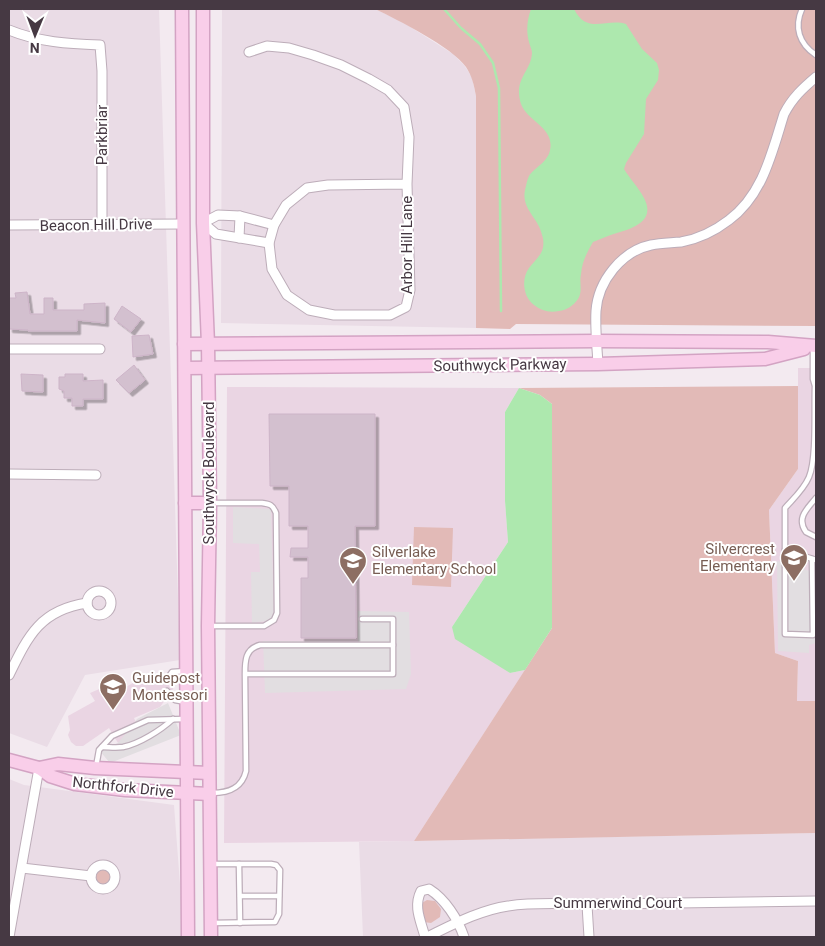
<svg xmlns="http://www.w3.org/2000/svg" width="825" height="946" font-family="Roboto,sans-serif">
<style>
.residential{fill:#eadce6}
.education{fill:#ead5e3}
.green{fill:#e2bab7}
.parking{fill:#e2dee1}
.water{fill:#ade8ae}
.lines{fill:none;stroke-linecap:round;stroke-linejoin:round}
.stream{stroke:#ade8ae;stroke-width:2.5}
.building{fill:#d3c0cf;stroke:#cdb4c8;filter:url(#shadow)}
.lane-casing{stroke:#bdadb9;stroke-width:7}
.street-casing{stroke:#bdadb9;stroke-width:11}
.secondary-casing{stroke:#d3a3c3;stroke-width:15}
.lane{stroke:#fff;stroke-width:4.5}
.street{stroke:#fff;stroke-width:9}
.secondary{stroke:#f9cee9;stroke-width:12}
.labels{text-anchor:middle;stroke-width:4;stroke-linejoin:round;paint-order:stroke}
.street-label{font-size:15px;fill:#463943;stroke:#fff}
.education-label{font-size:15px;fill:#785e54;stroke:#fff;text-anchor:start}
</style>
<defs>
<filter id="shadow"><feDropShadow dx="3.5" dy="3.5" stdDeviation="0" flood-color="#0004"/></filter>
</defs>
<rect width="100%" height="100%" fill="#f3eaf0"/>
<g class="residential">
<polygon points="9,9 159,9 180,660 85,675 47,747 9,733"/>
<polygon points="222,9 375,9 401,21 453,54 464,65 472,77 476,96 476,328 221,323"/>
<polygon points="9,779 24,785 174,805 184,937 9,937"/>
<polygon points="816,833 816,937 363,937 359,842"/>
</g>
<g class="education">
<polygon points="798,368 816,368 816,701 797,702 798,661 775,653 769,510 798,469"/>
<polygon points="227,387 519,388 505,412 505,501 508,542 452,627 510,673 525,670 414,841 224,843"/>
<polygon points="153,672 159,684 161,681 170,680 173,689 160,707 134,718 141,733 118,743 109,728 83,746 76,746 71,742 68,735 70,730 68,716 95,701 90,693 118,681 122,689"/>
</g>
<g class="green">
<path d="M375 9H816V326L516 324 510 329 476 328V96C474 85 472 76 466 67 452 47 398 20 375 9Z"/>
<polygon points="798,386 798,469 769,510 775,653 798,661 797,701 816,701 816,833 414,841 552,628 552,404 540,395 519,388"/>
<polygon points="414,527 453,528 451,587 412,585"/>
<circle cx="107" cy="875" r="12"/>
<polygon points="427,900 435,901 441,909 440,917 431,923 424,922 420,904"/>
</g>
<g class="parking">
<polygon points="233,507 271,509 274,620 252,623 251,572 260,572 259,544 233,543"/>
<polygon points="777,561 816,573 816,643 809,645 809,653 778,651"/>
<polygon points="358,611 409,612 411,674 406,689 265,693 263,641 358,642"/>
<polygon points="168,703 181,735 110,763 99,750 118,743 137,719"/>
</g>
<g class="water">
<path d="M531 9H574C587 35 606 18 626 24L642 49 657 63 659 70 658 80 646 99 644 134 626 163 624 169C630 179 639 188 644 198 658 225 625 230 608 236 603 238 598 240 593 242 587 252 582 262 581 274 579 283 583 291 578 299 573 306 567 310 559 311 549 313 542 311 534 305 523 297 521 279 529 268 533 263 538 258 541 253 544 248 544 240 542 235 539 218 521 209 525 190 526 186 527 180 529 176 535 167 548 162 550 150 555 128 527 121 521 104 513 79 531 72 532 53 532 50 530 46 529 42 526 31 527 20 531 9Z"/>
<polygon points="519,388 540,395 552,404 552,628 525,670 510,673 455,639 452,627 508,542 505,501 505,412"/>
</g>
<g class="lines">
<polyline class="stream" points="444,9 461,28 480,44 493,63 499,88 501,311"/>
</g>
<g class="building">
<polygon points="27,292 30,314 44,314 44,298 53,298 53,310 84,310 84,304 105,303 105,323 77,320 77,331 28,331 28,330 9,329 9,298 16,298 15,293"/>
<polygon points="122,306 141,319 131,332 114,319"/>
<polygon points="149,335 153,354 133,357 132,336"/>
<polygon points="134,365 145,380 129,393 116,380"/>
<polygon points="21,374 43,375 43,392 22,391"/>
<polygon points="65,374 83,374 83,381 103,380 103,399 83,399 83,406 72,406 72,398 64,398 64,391 59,389 59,377 65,377"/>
<polygon points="269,414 375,414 375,526 355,526 356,638 301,638 301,578 308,578 308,557 290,557 291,548 308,548 308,526 289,526 289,486 270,486"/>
</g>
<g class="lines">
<defs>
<g id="lane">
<path d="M802 9C794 27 799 44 816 55"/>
<path d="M813 348V379L815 386C814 408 817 458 809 477 804 489 794 498 785 508V550L816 560"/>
<path d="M816 498C807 509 796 518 806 532L816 537"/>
<polyline points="785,550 785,634 813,635 812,559"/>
<polyline points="362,619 393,619 393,645"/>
<path d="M210 626H264L274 620 277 613 276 513C273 505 270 504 262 503H213"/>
<polyline points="167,679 172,672 186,671"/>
<polyline points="167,691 175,700 186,702"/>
<path d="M102 747C109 747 116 748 123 747 139 744 161 730 173 719"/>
<polyline points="96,767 99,750 112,736 148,720 184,719"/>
<path d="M212 793C229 793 242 788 246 771L245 674C245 661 245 649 260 645H393V674H245"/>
<polyline points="211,864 271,864 276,865 280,870 279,914 275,922 212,923"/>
<polyline points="239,864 240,923"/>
<polyline points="240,896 279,896"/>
</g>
<g id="street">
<path d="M9 30C38 42 69 44 100 45L102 71V225"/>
<polyline points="249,52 267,46 289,48 313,55 341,65 369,79 388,90 404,107 409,137 407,184 410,290 406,307 390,315 334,315 309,310 287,295 272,269 269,243 274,225 286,205 307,188 328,185 407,184"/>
<polyline points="9,225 183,224"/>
<polyline points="239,238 240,216"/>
<polyline points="269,243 216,234 203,223 218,215 240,216 274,225"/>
<polyline points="9,349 100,349"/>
<path d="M598 364C597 347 595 328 596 311 598 281 622 251 651 245 661 243 671 243 681 242 698 239 716 230 729 220 763 195 772 152 784 114 792 98 803 88 816 77"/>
<polyline points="9,474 96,475"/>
<circle cx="99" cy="603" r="12"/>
<path d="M9 675C28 636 40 610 87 603"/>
<circle cx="103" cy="877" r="12"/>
<polyline points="22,868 91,876"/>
<polyline points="587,905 589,937"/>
<polyline points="9,937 39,768"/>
<path d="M425 937C421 921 413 907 421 891L429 889C445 899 458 919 464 937"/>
<path d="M427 937C452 925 480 910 508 906 541 901 574 905 607 904 677 903 746 902 816 901"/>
</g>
<g id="secondary">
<polyline points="182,9 188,937"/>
<polyline points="203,9 203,223 208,344 210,503 208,626 211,937"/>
<polyline points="184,344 597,341 768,342 816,346"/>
<polyline points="185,368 598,364 765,359 804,349"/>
<polyline points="185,503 210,503"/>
<polyline points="9,760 39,768 50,776 75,784 125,790 210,794"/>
<polyline points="39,768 58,764 95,768 209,773"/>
</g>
</defs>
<use href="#lane" class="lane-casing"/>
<use href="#street" class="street-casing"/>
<use href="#secondary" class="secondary-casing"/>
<use href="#lane" class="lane"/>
<use href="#street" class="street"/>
<use href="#secondary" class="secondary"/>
</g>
<defs>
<symbol id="school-pin" viewBox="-11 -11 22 30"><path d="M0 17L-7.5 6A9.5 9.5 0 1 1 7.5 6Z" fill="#8d6e63" stroke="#fff"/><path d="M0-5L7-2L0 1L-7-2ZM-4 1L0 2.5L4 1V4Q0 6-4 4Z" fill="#fff"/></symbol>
</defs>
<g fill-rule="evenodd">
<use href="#school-pin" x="778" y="542" width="32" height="43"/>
<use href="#school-pin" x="337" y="545" width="32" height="43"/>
<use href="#school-pin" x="97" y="671" width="32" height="43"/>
</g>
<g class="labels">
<g class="street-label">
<text transform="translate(102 135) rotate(-90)" y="5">Parkbriar</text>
<text transform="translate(96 225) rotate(-1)" y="5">Beacon Hill Drive</text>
<text transform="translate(407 245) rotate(-90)" y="5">Arbor Hill Lane</text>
<text transform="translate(500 365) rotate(-1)" y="5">Southwyck Parkway</text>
<text transform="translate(209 473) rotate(-90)" y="5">Southwyck Boulevard</text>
<text transform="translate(123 787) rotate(6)" y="5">Northfork Drive</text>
<text x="618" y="908">Summerwind Court</text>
</g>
<g class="education-label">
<text x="775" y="554" text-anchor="end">Silvercrest<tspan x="775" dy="17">Elementary</tspan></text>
<text x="372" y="557">Silverlake<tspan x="372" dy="17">Elementary School</tspan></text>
<text x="132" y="683">Guidepost<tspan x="132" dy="17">Montessori</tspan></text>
</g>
</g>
<rect width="825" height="946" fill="none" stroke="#463943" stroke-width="20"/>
<g transform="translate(35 35) rotate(181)" stroke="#ffffff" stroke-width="4" paint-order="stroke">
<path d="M0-4L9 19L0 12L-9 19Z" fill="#463943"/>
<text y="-8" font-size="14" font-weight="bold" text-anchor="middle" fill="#463943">N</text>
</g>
</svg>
